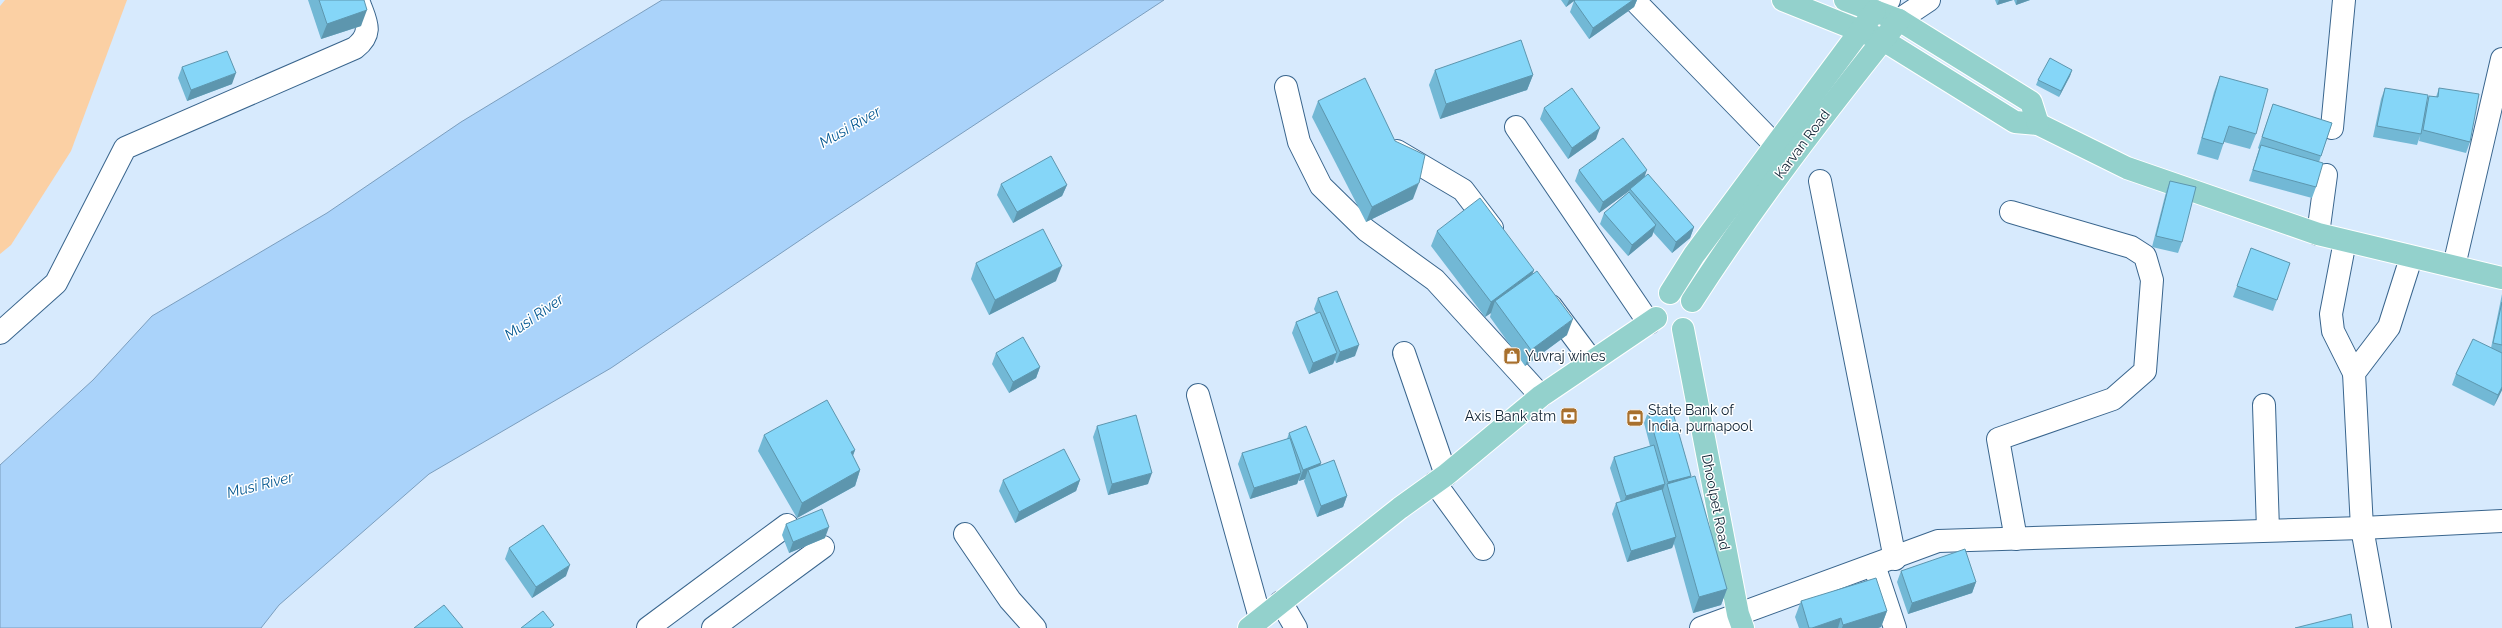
<svg xmlns="http://www.w3.org/2000/svg" width="2502" height="628" font-family="Raleway,sans-serif">
<style>
.green{fill:#fbd0a4}
.water{fill:#aad3fa;stroke:#7b9ebe}
.lines{fill:none;stroke-linecap:round;stroke-linejoin:round}
.minor-casing{stroke:#39658d;stroke-width:24}
.major-casing{stroke:#fff;stroke-width:24}
.minor{stroke:#fff;stroke-width:22}
.major{stroke:#93d1cc;stroke-width:22}
.wall{fill:#72b8d5}
.shaded-wall{fill:#5d96ae}
.building{fill:#85d6f8;stroke:#5d96ae}
.labels{text-anchor:middle;stroke-width:3;stroke-linejoin:round;paint-order:stroke}
.street-label{font-size:14px;fill:#0e2132;stroke:#fff}
.poi-label{font-size:14px;fill:#0e2132;stroke:#fff;text-anchor:start}
.water-label{font-size:15px;font-style:italic;fill:#045891;stroke:#fff}
</style>
<rect width="100%" height="100%" fill="#d7eafd"/>
<polygon class="green" points="5,0 127,0 71,151 11,245 0,254 0,6"/>
<polygon class="water" points="662,0 1164,0 824,224 611,368 429,474 279,605 261,628 0,628 0,465 93,380 152,316 327,213 461,122"/>
<g class="lines">
<defs>
<g id="minor">
<polyline points="1634,0 1775,145"/>
<polyline points="1875,11 1889,0"/>
<polyline points="1899,20 1929,0"/>
<polyline points="1286,87 1299,142 1321,186 1366,230 1435,280 1541,396"/>
<polyline points="1516,127 1649,323"/>
<polyline points="2332,128 2344,0"/>
<polyline points="1397,151 1463,190 1492,228"/>
<polyline points="1820,181 1895,559"/>
<polyline points="2011,212 2131,247 2145,256 2152,280 2145,371 2113,399 1998,439 2016,539"/>
<polyline points="2318,234 2326,175"/>
<polyline points="2345,241 2331,314 2333,331 2354,373"/>
<polyline points="2454,266 2502,59"/>
<polyline points="1551,306 1592,361"/>
<path d="M0 333 56 283 125 148 355 48C375 32 365 21 358 0"/>
<polyline points="1404,353 1446,475"/>
<polyline points="1198,395 1260,618"/>
<polyline points="2264,405 2268,530"/>
<polyline points="1435,483 1483,549"/>
<polyline points="965,534 1010,600 1035,628"/>
<polyline points="1874,565 1895,628"/>
<polyline points="1281,602 1296,628"/>
<polyline points="648,628 787,525"/>
<polyline points="713,628 823,547"/>
<polyline points="1701,628 1938,541 2362,528 2502,521"/>
<polyline points="2380,628 2362,528 2354,373 2389,327 2411,258"/>
</g>
<g id="major">
<polyline points="1783,0 1883,40 2015,122 2038,124 2127,168 2318,234 2502,278"/>
<polyline points="1845,0 1899,20 2031,102 2038,124"/>
<polyline points="1670,293 1694,255 1875,11"/>
<path d="M1692 301C1755 203 1826 111 1899 20"/>
<polyline points="1683,329 1738,614 1743,628"/>
<polyline points="1249,628 1400,508 1446,475 1541,396 1656,318"/>
</g>
</defs>
<use href="#minor" class="minor-casing"/>
<use href="#major" class="major-casing"/>
<use href="#minor" class="minor"/>
<use href="#major" class="major"/>
</g>
<g class="wall">
<polygon points="308,0 364,0 361,26 321,39"/>
<polygon points="1561,0 1637,0 1634,7 1589,39 1570,12 1574,1 1566,7"/>
<polygon points="1995,0 2013,0 1997,5"/>
<polygon points="2014,0 2030,0 2016,5"/>
<polygon points="182,67 232,84 187,101 178,78"/>
<polygon points="1435,70 1533,75 1527,90 1440,119 1429,85"/>
<polygon points="2072,70 2070,76 2059,97 2036,85 2038,80"/>
<polygon points="2220,76 2256,134 2250,149 2224,142 2218,160 2197,154 2214,92"/>
<polygon points="2385,88 2427,102 2429,96 2436,97 2439,88 2470,142 2466,153 2419,141 2420,136 2417,145 2373,137 2381,99"/>
<polygon points="1318,101 1395,141 1413,199 1366,222 1312,117"/>
<polygon points="2273,104 2332,123 2319,162 2316,187 2312,198 2249,181 2259,149 2258,148"/>
<polygon points="1544,108 1596,139 1568,159 1540,119"/>
<polygon points="1579,170 1645,176 1694,227 1690,238 1672,253 1653,232 1652,236 1628,256 1600,224 1604,213 1629,192 1629,191 1599,213 1575,181"/>
<polygon points="2170,181 2182,242 2178,253 2152,247 2166,192"/>
<polygon points="1001,184 1067,185 1062,196 1013,223 997,195"/>
<polygon points="1437,231 1534,270 1532,275 1567,335 1525,366 1490,317 1491,313 1485,317 1431,246"/>
<polygon points="2251,248 2290,263 2273,311 2233,297"/>
<polygon points="976,263 1056,281 989,315 971,279"/>
<polygon points="2502,294 2502,390 2494,406 2452,385 2456,374 2491,348"/>
<polygon points="1318,298 1355,356 1336,363 1335,360 1333,364 1309,374 1292,333 1296,322 1316,313 1314,309"/>
<polygon points="996,353 1040,367 1036,378 1009,393 992,364"/>
<polygon points="1648,412 1691,476 1690,477 1727,589 1721,605 1693,613 1674,544 1672,548 1627,562 1612,514 1616,503 1621,502 1610,468 1614,457 1650,446 1644,423"/>
<polygon points="1097,426 1148,484 1108,495 1093,437"/>
<polygon points="1289,433 1321,463 1320,466 1347,496 1343,507 1317,517 1304,481 1305,479 1299,481 1299,479 1297,484 1250,499 1238,464 1242,453 1287,439"/>
<polygon points="764,435 855,450 853,456 860,470 855,486 797,518 758,451"/>
<polygon points="1003,480 1080,480 1076,491 1015,523 999,491"/>
<polygon points="786,524 825,538 789,553 782,535"/>
<polygon points="509,548 566,576 532,598 505,559"/>
<polygon points="1901,571 1976,582 1972,593 1908,614 1897,582"/>
<polygon points="1801,601 1887,611 1881,627 1878,628 1799,628 1795,617"/>
</g>
<g class="shaded-wall">
<polygon points="1569,0 1575,0 1566,7"/>
<polygon points="1633,0 1637,0 1634,7 1589,39 1593,28"/>
<polygon points="1999,0 2013,0 1997,5"/>
<polygon points="2017,0 2030,0 2016,5"/>
<polygon points="367,10 361,26 321,39 327,24"/>
<polygon points="2072,70 2070,76 2059,97 2061,91"/>
<polygon points="236,73 232,84 187,101 191,90"/>
<polygon points="1533,75 1527,90 1440,119 1446,104"/>
<polygon points="1600,128 1596,139 1568,159 1572,148"/>
<polygon points="1647,170 1643,181 1630,189 1629,191 1599,213 1603,202"/>
<polygon points="1419,183 1413,199 1366,222 1372,207"/>
<polygon points="1067,185 1062,196 1013,223 1017,212"/>
<polygon points="1656,225 1652,236 1628,256 1632,245"/>
<polygon points="1694,227 1690,238 1672,253 1676,242"/>
<polygon points="1062,266 1056,281 989,315 995,300"/>
<polygon points="1534,270 1528,285 1495,301 1491,313 1485,317 1491,302"/>
<polygon points="1573,319 1567,335 1525,366 1531,350"/>
<polygon points="1359,345 1355,356 1336,363 1340,352"/>
<polygon points="1337,353 1333,364 1309,374 1313,363"/>
<polygon points="1040,367 1036,378 1009,393 1013,382"/>
<polygon points="2502,387 2502,390 2494,406 2498,395"/>
<polygon points="855,450 849,465 851,452"/>
<polygon points="1321,463 1317,474 1308,470 1305,479 1299,481 1303,470"/>
<polygon points="860,470 855,486 797,518 802,503"/>
<polygon points="1152,473 1148,484 1108,495 1112,484"/>
<polygon points="1301,473 1297,484 1250,499 1254,488"/>
<polygon points="1691,476 1687,487 1667,485 1668,482"/>
<polygon points="1080,480 1076,491 1015,523 1019,512"/>
<polygon points="1665,484 1661,495 1622,507 1626,496"/>
<polygon points="1347,496 1343,507 1317,517 1321,506"/>
<polygon points="829,527 825,538 789,553 793,542"/>
<polygon points="1676,537 1672,548 1627,562 1631,551"/>
<polygon points="570,565 566,576 532,598 536,587"/>
<polygon points="1976,582 1972,593 1908,614 1912,603"/>
<polygon points="1727,589 1721,605 1693,613 1699,597"/>
<polygon points="1887,611 1881,627 1878,628 1842,628 1843,625"/>
<polygon points="1841,618 1838,628 1812,628"/>
</g>
<g class="building">
<polygon points="319,0 364,0 367,10 327,24"/>
<polygon points="1575,0 1633,0 1593,28 1574,1"/>
<polygon points="1521,40 1533,75 1446,104 1435,70"/>
<polygon points="227,51 236,73 191,90 182,67"/>
<polygon points="2050,58 2072,70 2061,91 2038,80"/>
<polygon points="2220,76 2268,89 2256,134 2229,126 2223,144 2202,138"/>
<polygon points="1365,78 1395,141 1425,155 1419,183 1372,207 1318,101"/>
<polygon points="1572,88 1600,128 1572,148 1544,108"/>
<polygon points="2385,88 2428,95 2421,134 2377,126"/>
<polygon points="2439,88 2479,94 2470,142 2423,130 2429,96 2438,97"/>
<polygon points="2273,104 2332,123 2321,156 2262,137"/>
<polygon points="1623,138 1647,170 1603,202 1579,170"/>
<polygon points="2261,145 2323,163 2316,187 2253,170"/>
<polygon points="1051,156 1067,185 1017,212 1001,184"/>
<polygon points="1648,174 1694,227 1676,242 1630,189"/>
<polygon points="2170,181 2196,187 2182,242 2156,236"/>
<polygon points="1629,192 1656,225 1632,245 1604,213"/>
<polygon points="1480,198 1534,270 1491,302 1437,231"/>
<polygon points="1043,229 1062,266 995,300 976,263"/>
<polygon points="2251,248 2290,263 2277,300 2237,286"/>
<polygon points="1537,271 1573,319 1531,350 1495,301"/>
<polygon points="1337,291 1359,345 1340,352 1318,298"/>
<polygon points="2502,302 2502,345 2493,343"/>
<polygon points="1320,312 1337,353 1313,363 1296,322"/>
<polygon points="1023,337 1040,367 1013,382 996,353"/>
<polygon points="2473,339 2502,353 2502,387 2498,395 2456,374"/>
<polygon points="827,400 855,450 851,452 860,470 802,503 764,435"/>
<polygon points="1671,406 1691,476 1668,482 1648,412"/>
<polygon points="1136,415 1152,473 1112,484 1097,426"/>
<polygon points="1306,426 1321,463 1303,470 1289,433"/>
<polygon points="1290,438 1301,473 1254,488 1242,453"/>
<polygon points="1654,445 1665,484 1626,496 1614,457"/>
<polygon points="1064,449 1080,480 1019,512 1003,480"/>
<polygon points="1334,460 1347,496 1321,506 1308,470"/>
<polygon points="1695,476 1727,589 1699,597 1667,484"/>
<polygon points="1662,489 1676,537 1631,551 1616,503"/>
<polygon points="822,509 829,527 793,542 786,524"/>
<polygon points="543,525 570,565 536,587 509,548"/>
<polygon points="1965,549 1976,582 1912,603 1901,571"/>
<polygon points="1876,578 1887,611 1843,625 1841,618 1812,628 1809,628 1801,601"/>
<polygon points="444,605 463,628 414,628"/>
<polygon points="543,611 554,625 550,628 521,628"/>
<polygon points="2351,614 2353,628 2295,628"/>
</g>
<defs>
<symbol id="shop-square" viewBox="-11 -11 22 22"><rect x="-9" y="-9" width="18" height="18" rx="4" fill="#a8702d" stroke="#fff"/><path d="M-5-2.5h2.3a2.7 3.5 0 0 1 5.4 0H5L5.5 6h-11ZM-1.5-2.5h3a1.5 2.3 0 0 0-3 0Z" fill="#fff"/></symbol>
<symbol id="bank-square" viewBox="-11 -11 22 22"><rect x="-9" y="-9" width="18" height="18" rx="4" fill="#a8702d" stroke="#fff"/><path d="M-6-4H6V4H-6ZM0-2.3a2.3 2.3 0 1 0 0 4.6a2.3 2.3 0 1 0 0-4.6Z" fill="#fff"/></symbol>
</defs>
<g fill-rule="evenodd">
<use href="#shop-square" x="1502" y="346" width="20" height="20"/>
<use href="#bank-square" x="1559" y="406" width="20" height="20"/>
<use href="#bank-square" x="1625" y="408" width="20" height="20"/>
</g>
<g class="labels">
<g class="street-label">
<text transform="translate(1802 144) rotate(-53)" y="5">Karvan Road</text>
<text transform="translate(1716 502) rotate(79)" y="5">Dhoolpet Road</text>
</g>
<g class="poi-label">
<text x="1525" y="361">Yuvraj wines</text>
<text x="1648" y="415">State Bank of<tspan x="1648" dy="16">India, purnapool</tspan></text>
<text x="1556" y="421" text-anchor="end">Axis Bank atm</text>
</g>
<g class="water-label">
<text transform="translate(850 127) rotate(-30)" y="5">Musi River</text>
<text transform="translate(534 317) rotate(-35)" y="5">Musi River</text>
<text transform="translate(260 485) rotate(-14)" y="5">Musi River</text>
</g>
</g>
</svg>
